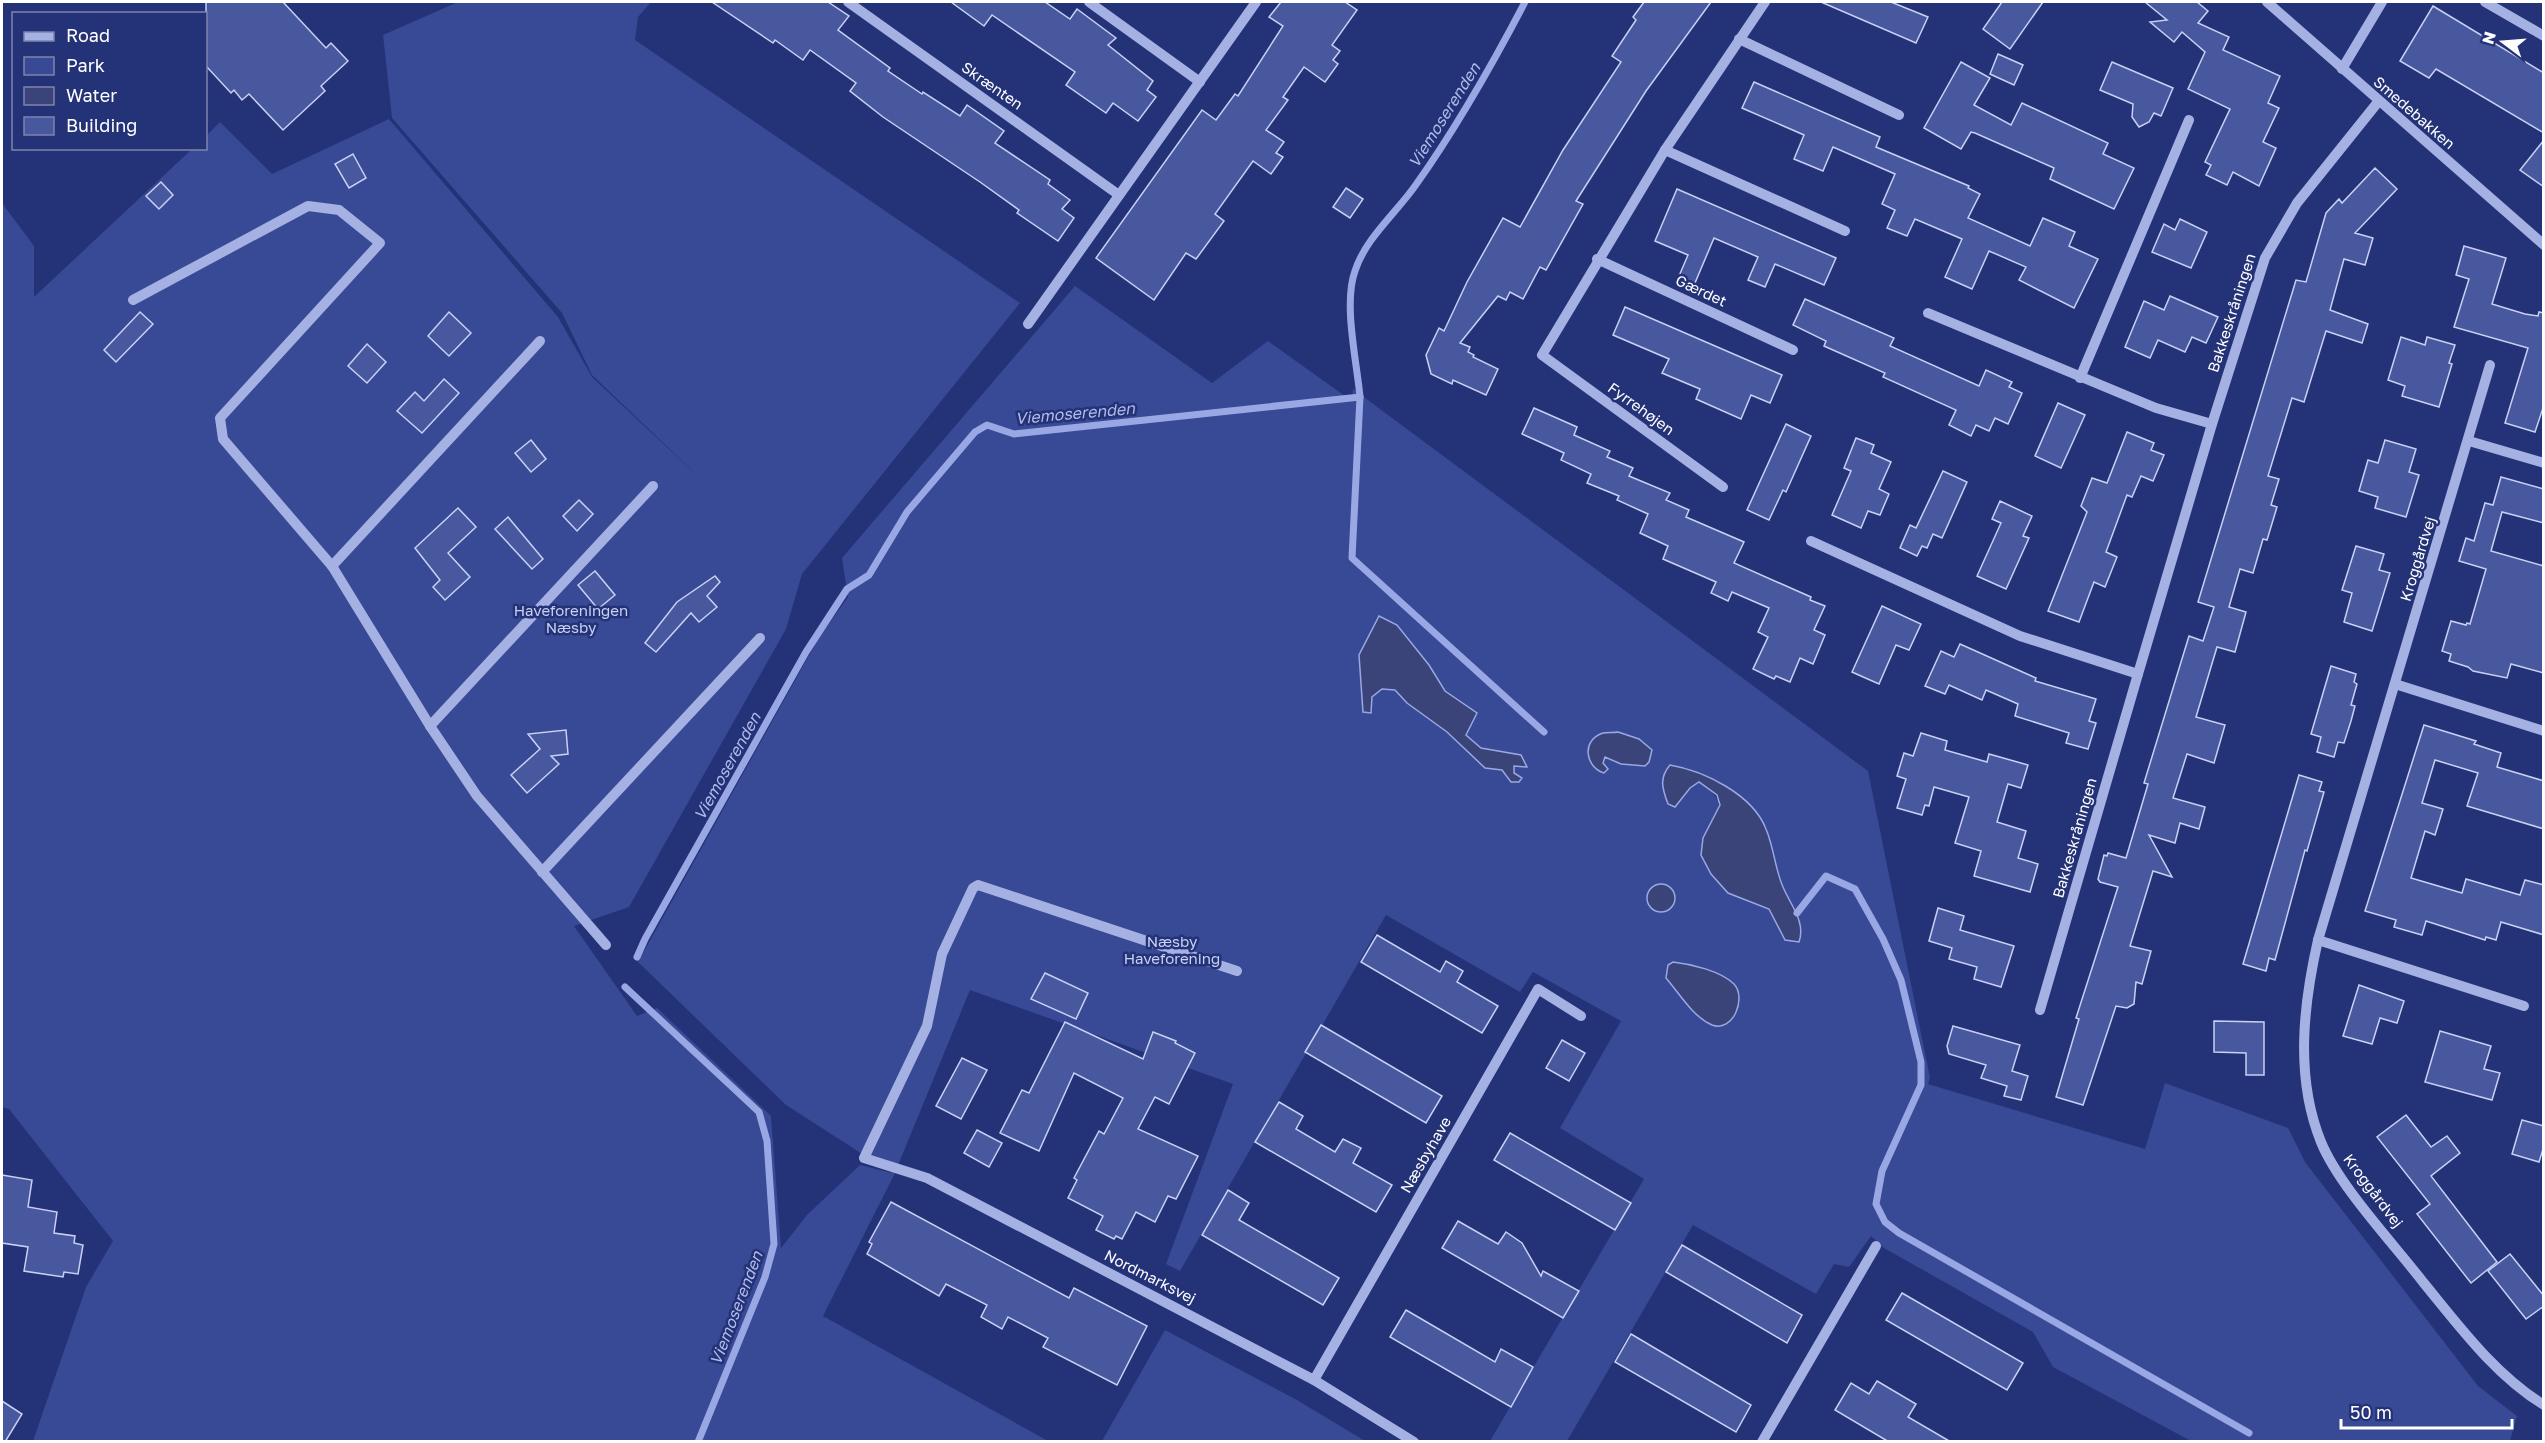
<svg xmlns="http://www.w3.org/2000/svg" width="2545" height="1443" font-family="'Golos Text',sans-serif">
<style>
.green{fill:#384995;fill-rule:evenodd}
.water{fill:#3a4478;stroke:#99a8e4;stroke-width:1.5}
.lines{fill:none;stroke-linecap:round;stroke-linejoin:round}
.stream{stroke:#99a8e4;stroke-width:7}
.building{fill:#48589f;stroke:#c8d0f3;stroke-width:1.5}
.minor{stroke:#a5b1e3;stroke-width:10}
.labels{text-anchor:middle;stroke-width:5;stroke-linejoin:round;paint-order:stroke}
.street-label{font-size:15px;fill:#fff;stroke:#243277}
.park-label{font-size:15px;fill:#c8d0f3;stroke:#243277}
.water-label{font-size:16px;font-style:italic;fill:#b0bbeb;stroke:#243277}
</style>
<rect width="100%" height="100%" fill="#243277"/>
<g class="green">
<path d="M458 2H651L638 17 635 40 1020 303 802 574 786 629 629 907 574 926 637 1016 657 1008 771 1116 781 1248 807 1215 860 1165 892 1173 786 1105 638 962 818 639 848 597 842 558 1075 286 1212 383 1268 341 1352 401 1353 389 1868 771 1930 1078 1928 1084 2145 1149 2165 1083 2288 1128 2305 1162 2478 1386 2517 1416 2510 1441H2191L2053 1367 2033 1332 1884 1248 1871 1236 1849 1267 1834 1264 1816 1294 1693 1225 1567 1441H1490L1644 1179 1560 1128 1621 1021 1533 972 1520 992 1386 915 1180 1271 1166 1264 1233 1084 970 990 894 1175 823 1316 1048 1441H33L86 1287 113 1241 9 1109 2 1107V203L34 246V297L192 149 206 148V136L220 122 272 174 389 119 558 317 592 377 703 481 592 375 562 313 392 118 383 35ZM1397 625 1428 665 1445 691 1462 702 1465 735 1481 748 1521 755 1526 767 1514 766 1513 773 1522 779 1502 770 1485 768 1447 732 1407 703 1395 690 1382 689 1372 697ZM1618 732 1639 739 1652 750 1609 759 1605 757 1603 763 1590 743 1602 733ZM1685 767 1766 826 1782 885 1800 920 1784 940 1769 909 1728 893 1703 838C1720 810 1729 804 1700 782L1690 788ZM1666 978 1737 1010 1730 1021 1702 1020Z"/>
<polygon points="1165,1330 1297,1400 1365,1441 1102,1441"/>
</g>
<g class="water">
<polygon points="1379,616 1397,625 1429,665 1445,691 1477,713 1466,735 1481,748 1521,755 1527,767 1514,766 1514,773 1522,778 1519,782 1511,782 1502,770 1485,768 1447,732 1407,703 1395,690 1382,689 1372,697 1371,713 1363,712 1359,655"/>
<path d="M1618 732 1639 739 1652 750 1649 762 1645 766 1621 764 1605 757 1603 763 1608 769 1604 773C1585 767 1581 740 1603 733 1607 732 1614 733 1618 732Z"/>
<path d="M1670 765C1705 771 1753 795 1766 829 1774 848 1775 869 1783 887 1791 906 1806 922 1799 942L1785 940 1769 909 1728 893 1711 874 1701 855 1703 838 1720 805 1717 795 1699 782 1690 788 1675 807 1668 804C1662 788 1659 778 1670 765Z"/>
<circle cx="1661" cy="898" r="14"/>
<path d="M1673 962C1691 964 1721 971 1734 984 1747 998 1733 1033 1712 1025 1693 1017 1679 993 1666 978L1668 965Z"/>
</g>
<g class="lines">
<g class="stream">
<polyline points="1360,397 1352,558 1544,732"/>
<polyline points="1797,913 1826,876 1855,889 1883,939 1901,980 1921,1062 1921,1085 1882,1171 1876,1204 1885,1222 1899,1233 2249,1433"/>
<path d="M637 957 645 939 806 652 847 589 869 575 907 512 975 432 987 425 1014 434 1360 397C1357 362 1343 304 1355 271 1365 239 1396 213 1415 186 1457 127 1492 65 1525 2"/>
<polyline points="625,987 759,1112 767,1141 774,1244 765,1277 698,1442"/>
</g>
</g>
<g class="building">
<polygon points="206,2 283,2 326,48 331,43 348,61 321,86 325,91 283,130 249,94 242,100 234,90 231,93 206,66"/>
<polygon points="712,2 828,2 849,16 838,30 890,68 888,71 922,94 923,92 960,116 967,105 1004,131 995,143 1050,180 1048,184 1070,200 1062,209 1074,218 1058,241 1017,213 1019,210 980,182 883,117 850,91 856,83 810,50 803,60 775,40 773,43"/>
<polygon points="951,2 1045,2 1070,19 1077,9 1116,38 1108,45 1153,81 1147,90 1156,97 1138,121 1113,103 1106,113 1066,85 1075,72 992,15 984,26"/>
<polygon points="1281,2 1345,2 1357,10 1332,45 1340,51 1333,60 1338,64 1325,82 1304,67 1283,97 1288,100 1266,130 1284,142 1276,153 1283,157 1271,174 1253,161 1215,214 1224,221 1196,259 1186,253 1154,300 1096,258 1202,110 1216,120 1235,94 1238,96 1283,26 1269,17"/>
<polygon points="1644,2 1711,2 1646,91 1576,201 1583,204 1546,270 1540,267 1523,299 1510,292 1506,300 1498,296 1460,343 1470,347 1468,352 1474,355 1473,357 1498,369 1486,395 1453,380 1452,384 1431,374 1426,355 1439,328 1444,331 1467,282 1503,218 1520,227 1563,150 1621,62 1612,56 1636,20 1633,17"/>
<polygon points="1821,2 1891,2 1928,17 1916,43"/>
<polygon points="2002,2 2043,2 2010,49 1983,29"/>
<polygon points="2145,2 2197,2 2208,11 2198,23 2229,37 2223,50 2280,76 2268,103 2279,108 2263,142 2276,148 2259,186 2233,172 2227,185 2206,175 2211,165 2205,162 2230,109 2188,89 2205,52 2182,32 2174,42 2150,22 2167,20"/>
<polygon points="2433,6 2544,73 2544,133 2436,69 2429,78 2400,61"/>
<polygon points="1998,54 2023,65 2014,85 1990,74"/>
<polygon points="1961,62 1990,78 1974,105 2011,125 2022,103 2108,143 2103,154 2134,168 2114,209 2050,179 2054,168 1975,133 1971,132 1961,149 1924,128"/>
<polygon points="2112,62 2173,88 2161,116 2154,113 2149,122 2139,127 2132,117 2133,104 2100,90"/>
<polygon points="1754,82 1880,137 1876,147 1969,186 1968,188 1980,194 1968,218 2030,246 2043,218 2075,232 2069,246 2098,259 2074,308 2019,280 2026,267 1989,251 1972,289 1945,277 1962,239 1915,219 1907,236 1887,228 1895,210 1882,204 1895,174 1833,147 1823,171 1794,159 1804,135 1742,108"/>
<polygon points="2544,140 2544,187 2520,170"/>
<polygon points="353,154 366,178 349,188 335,164"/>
<polygon points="2375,168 2397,189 2355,233 2373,238 2365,265 2344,259 2330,310 2368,324 2362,343 2326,331 2304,402 2292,398 2268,476 2279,479 2271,505 2277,507 2267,540 2263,539 2253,573 2240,569 2229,607 2246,612 2235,652 2217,647 2196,717 2225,725 2214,763 2187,754 2173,798 2205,807 2199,829 2180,823 2175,843 2149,835 2172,877 2153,871 2130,946 2151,951 2142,984 2136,982 2134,1004 2127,1008 2116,1006 2083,1105 2056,1097 2079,1019 2076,1018 2118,887 2100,882 2098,879 2104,855 2107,856 2108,853 2126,858 2148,784 2144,783 2189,636 2203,641 2214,607 2198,602 2296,280 2306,282 2326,213 2339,199 2342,203"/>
<polygon points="161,182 173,195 159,209 146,196"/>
<polygon points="1346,188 1363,199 1350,218 1333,207"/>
<polygon points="1677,189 1836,258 1824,285 1775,264 1765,287 1748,280 1758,257 1714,238 1692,290 1676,283 1688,255 1655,241"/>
<polygon points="2180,219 2207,232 2191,268 2152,252 2164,224 2175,230"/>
<polygon points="2464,246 2506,258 2492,304 2525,314 2538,316 2539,312 2544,313 2544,405 2535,432 2505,423 2528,348 2454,327 2469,279 2456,275"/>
<polygon points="2170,296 2218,317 2206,343 2192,337 2185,352 2158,340 2150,358 2125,347 2144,301 2164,310"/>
<polygon points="1805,299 1894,338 1890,346 1979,386 1986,370 2012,382 2009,387 2022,393 2008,424 1995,418 1989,431 1976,425 1971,436 1949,425 1956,410 1883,377 1885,373 1824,346 1826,341 1793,325"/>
<polygon points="1625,307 1782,375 1770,403 1751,395 1741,419 1696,399 1700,389 1662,373 1669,359 1613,335"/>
<polygon points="140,312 153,324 116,362 104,350"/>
<polygon points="449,312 471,333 449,356 428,336"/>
<polygon points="2401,337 2425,345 2427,337 2455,345 2449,363 2452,364 2439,407 2402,396 2405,386 2388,380"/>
<polygon points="367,344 386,362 367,383 348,366"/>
<polygon points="444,379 459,393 422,433 397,411 415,392 424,401"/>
<polygon points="2058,403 2085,415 2061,468 2035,456"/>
<polygon points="1534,408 1577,427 1574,435 1610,451 1607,457 1633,468 1629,476 1670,493 1666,500 1689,510 1686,517 1744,542 1734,563 1811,597 1810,600 1825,606 1814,630 1825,635 1813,664 1800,658 1790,682 1776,676 1774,679 1753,669 1768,637 1758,632 1769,608 1732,592 1728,601 1711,593 1716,582 1663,559 1668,546 1640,533 1648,514 1617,500 1619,496 1587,483 1591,474 1561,460 1564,453 1522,434"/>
<polygon points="1786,424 1811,436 1786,492 1783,490 1769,520 1747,510"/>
<polygon points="2127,432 2154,443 2151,450 2164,455 2153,481 2141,476 2132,497 2127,495 2106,552 2117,557 2105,587 2094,582 2079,622 2048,611 2087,512 2081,506 2092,478 2107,483"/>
<polygon points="1856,438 1874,445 1871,453 1891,462 1879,489 1889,494 1880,515 1868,511 1861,528 1832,515 1851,471 1844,468"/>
<polygon points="531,440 546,459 531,472 515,453"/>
<polygon points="2385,440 2416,449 2409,472 2419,475 2406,517 2375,508 2378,497 2359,491 2368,460 2378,463"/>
<polygon points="1943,471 1967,482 1942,538 1933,534 1927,548 1922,546 1917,556 1900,548 1910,525 1916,528"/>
<polygon points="2501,477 2544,489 2544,523 2502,512 2491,551 2544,566 2544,673 2511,664 2507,678 2473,671 2468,667 2449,661 2451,654 2442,651 2451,621 2466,625 2467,623 2470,624 2486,569 2459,561 2466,538 2474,541 2485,503 2493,505"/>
<polygon points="579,500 593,514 577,531 563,516"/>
<polygon points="2000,501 2032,516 2023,536 2029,538 2006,589 1977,576 2001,523 1992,519"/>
<polygon points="458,508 476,527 448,553 470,577 445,600 433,587 440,580 415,548"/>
<polygon points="508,517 543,559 532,569 495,529"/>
<polygon points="2356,546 2384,554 2379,570 2390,573 2372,631 2344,622 2352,593 2342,590"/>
<polygon points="595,571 615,595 598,609 578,585"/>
<polygon points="715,576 720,582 707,596 717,607 699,622 691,613 656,652 645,643 677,602"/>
<polygon points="1882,606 1921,624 1909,650 1896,645 1879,684 1852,672"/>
<polygon points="1960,644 2036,678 2035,681 2096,699 2089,721 2096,723 2088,749 2066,743 2069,733 2015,716 2018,704 1986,690 1982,700 1949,685 1945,694 1925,686 1941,651 1954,657"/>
<polygon points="2331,666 2356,674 2354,682 2357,684 2351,705 2355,706 2351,721 2344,743 2338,742 2334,757 2317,752 2321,737 2311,734"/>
<polygon points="2424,725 2476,741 2474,744 2501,753 2497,767 2544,781 2544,829 2467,806 2478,773 2435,760 2422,803 2443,809 2435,835 2425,831 2411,878 2462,893 2466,879 2520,895 2525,880 2544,885 2544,935 2501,922 2496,940 2486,937 2485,940 2426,921 2422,935 2394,927 2396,920 2365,911"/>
<polygon points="566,730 568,754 551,756 559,764 527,793 511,775 540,749 528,734"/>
<polygon points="1921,733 1947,741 1945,750 1987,762 1989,754 2028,765 2021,788 2008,784 1997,822 2026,831 2018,858 2038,864 2030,892 1974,876 1981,851 1955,843 1969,797 1934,787 1929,806 1925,805 1922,815 1897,808 1906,779 1897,776 1904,753 1913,756"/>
<polygon points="2299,775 2322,782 2319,791 2324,792 2307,851 2305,850 2275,960 2269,958 2266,971 2243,964"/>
<polygon points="1938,908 1964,916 1960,930 2014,946 2001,987 1974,979 1977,967 1949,959 1952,948 1929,941"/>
<polygon points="1377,935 1440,972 1446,961 1463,971 1457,982 1498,1006 1482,1033 1361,962"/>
<polygon points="1045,973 1088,993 1076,1019 1031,999"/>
<polygon points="2359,985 2404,1001 2397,1023 2380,1018 2372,1044 2343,1036"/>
<polygon points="2214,1021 2264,1022 2264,1075 2246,1075 2246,1053 2214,1052"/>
<polygon points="1065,1022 1143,1059 1153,1032 1176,1041 1175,1043 1195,1053 1169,1104 1155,1097 1138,1129 1198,1156 1176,1199 1168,1196 1155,1222 1136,1212 1122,1239 1116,1236 1114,1239 1096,1230 1103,1216 1068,1198 1077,1180 1074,1178 1099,1131 1104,1134 1123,1098 1074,1073 1039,1151 1000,1133 1022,1090 1029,1093"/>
<polygon points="1321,1025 1442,1096 1426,1123 1305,1052"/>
<polygon points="1953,1026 2020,1045 2012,1071 2028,1076 2021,1100 2004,1096 2007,1086 1981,1078 1986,1065 1949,1054 1947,1046"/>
<polygon points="2440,1031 2491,1046 2484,1069 2500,1073 2492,1100 2425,1082"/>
<polygon points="1562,1040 1585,1053 1569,1081 1546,1068"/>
<polygon points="962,1058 987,1070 961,1119 936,1106"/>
<polygon points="1279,1102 1303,1116 1296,1129 1335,1152 1343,1139 1361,1148 1353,1163 1392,1185 1376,1212 1255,1142"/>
<polygon points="2406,1115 2431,1147 2447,1136 2460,1153 2431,1176 2497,1262 2471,1283 2417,1214 2430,1204 2377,1137"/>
<polygon points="2522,1120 2544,1126 2544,1146 2539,1162 2512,1154"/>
<polygon points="977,1130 1002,1143 989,1167 964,1153"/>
<polygon points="1510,1133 1631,1203 1615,1230 1494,1160"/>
<polygon points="2,1175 32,1180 28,1207 57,1212 54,1233 75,1236 74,1243 83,1245 78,1274 64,1272 63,1277 24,1271 28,1247 2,1243"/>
<polygon points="1228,1190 1249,1203 1239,1220 1339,1278 1323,1305 1202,1235"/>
<polygon points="891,1202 1069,1298 1074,1288 1147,1326 1117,1385 1043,1347 1048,1338 1008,1317 1002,1329 981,1317 987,1305 946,1284 939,1296 867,1254 872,1244 869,1242"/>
<polygon points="1458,1221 1498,1244 1506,1232 1522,1243 1541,1276 1543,1271 1579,1291 1563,1318 1442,1248"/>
<polygon points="1682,1245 1802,1315 1787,1343 1666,1272"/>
<polygon points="2510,1254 2544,1296 2544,1306 2526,1319 2488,1271"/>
<polygon points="1902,1293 2023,1363 2007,1390 1886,1320"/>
<polygon points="1406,1310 1495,1362 1501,1349 1533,1367 1511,1407 1390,1337"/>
<polygon points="1631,1334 1751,1405 1736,1432 1615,1362"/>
<polygon points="1877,1381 1916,1404 1908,1417 1951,1442 1889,1442 1835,1410 1851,1383 1869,1394"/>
<polygon points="2,1401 22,1414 5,1442 2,1442"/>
</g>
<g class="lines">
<g class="minor">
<polyline points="848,2 1119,195"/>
<polyline points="1089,2 1200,82"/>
<polyline points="2267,2 2544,245"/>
<polyline points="2485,2 2544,36"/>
<polyline points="1739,39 1899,115"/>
<polyline points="2342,69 2382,2"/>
<polyline points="1665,150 1845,231"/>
<polyline points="1597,259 1793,350"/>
<polyline points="133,300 308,206 339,210 380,243 220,418 223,439 332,566 430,726 477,796 606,945"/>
<polyline points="1928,313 2156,408 2212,424"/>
<polyline points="1028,324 1256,2"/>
<path d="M2490 365 2318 940C2303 1006 2295 1078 2321 1142 2339 1186 2393 1243 2423 1282 2459 1326 2495 1375 2544 1405"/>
<polyline points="2080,378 2189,120"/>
<polyline points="2469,441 2544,463"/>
<polyline points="1723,487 1542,355 1665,150 1765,2"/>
<polyline points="1811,541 2020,636 2138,674 2212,424 2265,258 2297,203 2378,102"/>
<polyline points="332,566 540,341"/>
<polyline points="2395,684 2544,731"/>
<polyline points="430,726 653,486"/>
<polyline points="542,872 760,638"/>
<polyline points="2318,940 2524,1006"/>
<polyline points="1237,971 978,885 973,888 942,954 927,1026 864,1158 927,1178 1314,1380 1414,1442"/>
<polyline points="2040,1010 2138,674"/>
<polyline points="1314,1380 1538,989 1581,1016"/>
<polyline points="1762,1442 1876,1246"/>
</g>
</g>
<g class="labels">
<g class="street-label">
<text transform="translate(992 86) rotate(35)" y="5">Skrænten</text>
<text transform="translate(2414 113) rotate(41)" y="5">Smedebakken</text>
<text transform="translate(1701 291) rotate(25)" y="5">Gærdet</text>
<text transform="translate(2232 313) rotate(-72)" y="5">Bakkeskråningen</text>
<text transform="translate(1641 409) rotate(36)" y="5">Fyrrehøjen</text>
<text transform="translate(2418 559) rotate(-73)" y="5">Kroggårdvej</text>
<text transform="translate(2075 838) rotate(-74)" y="5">Bakkeskråningen</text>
<text transform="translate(1426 1155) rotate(-60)" y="5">Næsbyhave</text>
<text transform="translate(2373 1191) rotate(53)" y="5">Kroggårdvej</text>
<text transform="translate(1150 1277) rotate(27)" y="5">Nordmarksvej</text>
</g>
<g class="park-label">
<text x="571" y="616">Haveforeningen<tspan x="571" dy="17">Næsby</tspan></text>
<text x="1172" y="947">Næsby<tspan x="1172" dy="17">Haveforening</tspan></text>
</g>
<g class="water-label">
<text transform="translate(1444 115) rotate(-58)" y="6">Viemoserenden</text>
<text transform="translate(1075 413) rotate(-5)" y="6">Viemoserenden</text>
<text transform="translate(727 766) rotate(-61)" y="6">Viemoserenden</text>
<text transform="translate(736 1308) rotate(-69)" y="6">Viemoserenden</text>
</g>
</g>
<rect width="2545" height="1443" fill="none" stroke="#ffffff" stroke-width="6"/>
<rect x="12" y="12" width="195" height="138" fill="#243277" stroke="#7c84ad" stroke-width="1.5"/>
<rect x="24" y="32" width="30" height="9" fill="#a5b1e3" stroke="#7c84ad" stroke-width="1.5"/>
<text x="66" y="42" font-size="18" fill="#ffffff">Road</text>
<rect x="24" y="57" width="30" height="18" fill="#384995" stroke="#7c84ad" stroke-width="1.5"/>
<text x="66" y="72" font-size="18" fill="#ffffff">Park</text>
<rect x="24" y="87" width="30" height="18" fill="#3a4478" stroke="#7c84ad" stroke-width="1.5"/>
<text x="66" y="102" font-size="18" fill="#ffffff">Water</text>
<rect x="24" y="117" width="30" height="18" fill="#48589f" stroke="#7c84ad" stroke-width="1.5"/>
<text x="66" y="132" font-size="18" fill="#ffffff">Building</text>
<g transform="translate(2503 42) rotate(286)" stroke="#243277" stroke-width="4.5" paint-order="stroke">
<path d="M0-4.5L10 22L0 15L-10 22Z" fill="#ffffff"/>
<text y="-9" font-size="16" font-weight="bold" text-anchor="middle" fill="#ffffff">N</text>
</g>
<path d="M2341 1419v9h171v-9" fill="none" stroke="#ffffff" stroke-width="3"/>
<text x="2350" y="1419" font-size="18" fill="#ffffff" stroke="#243277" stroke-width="4.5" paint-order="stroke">50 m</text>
</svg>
